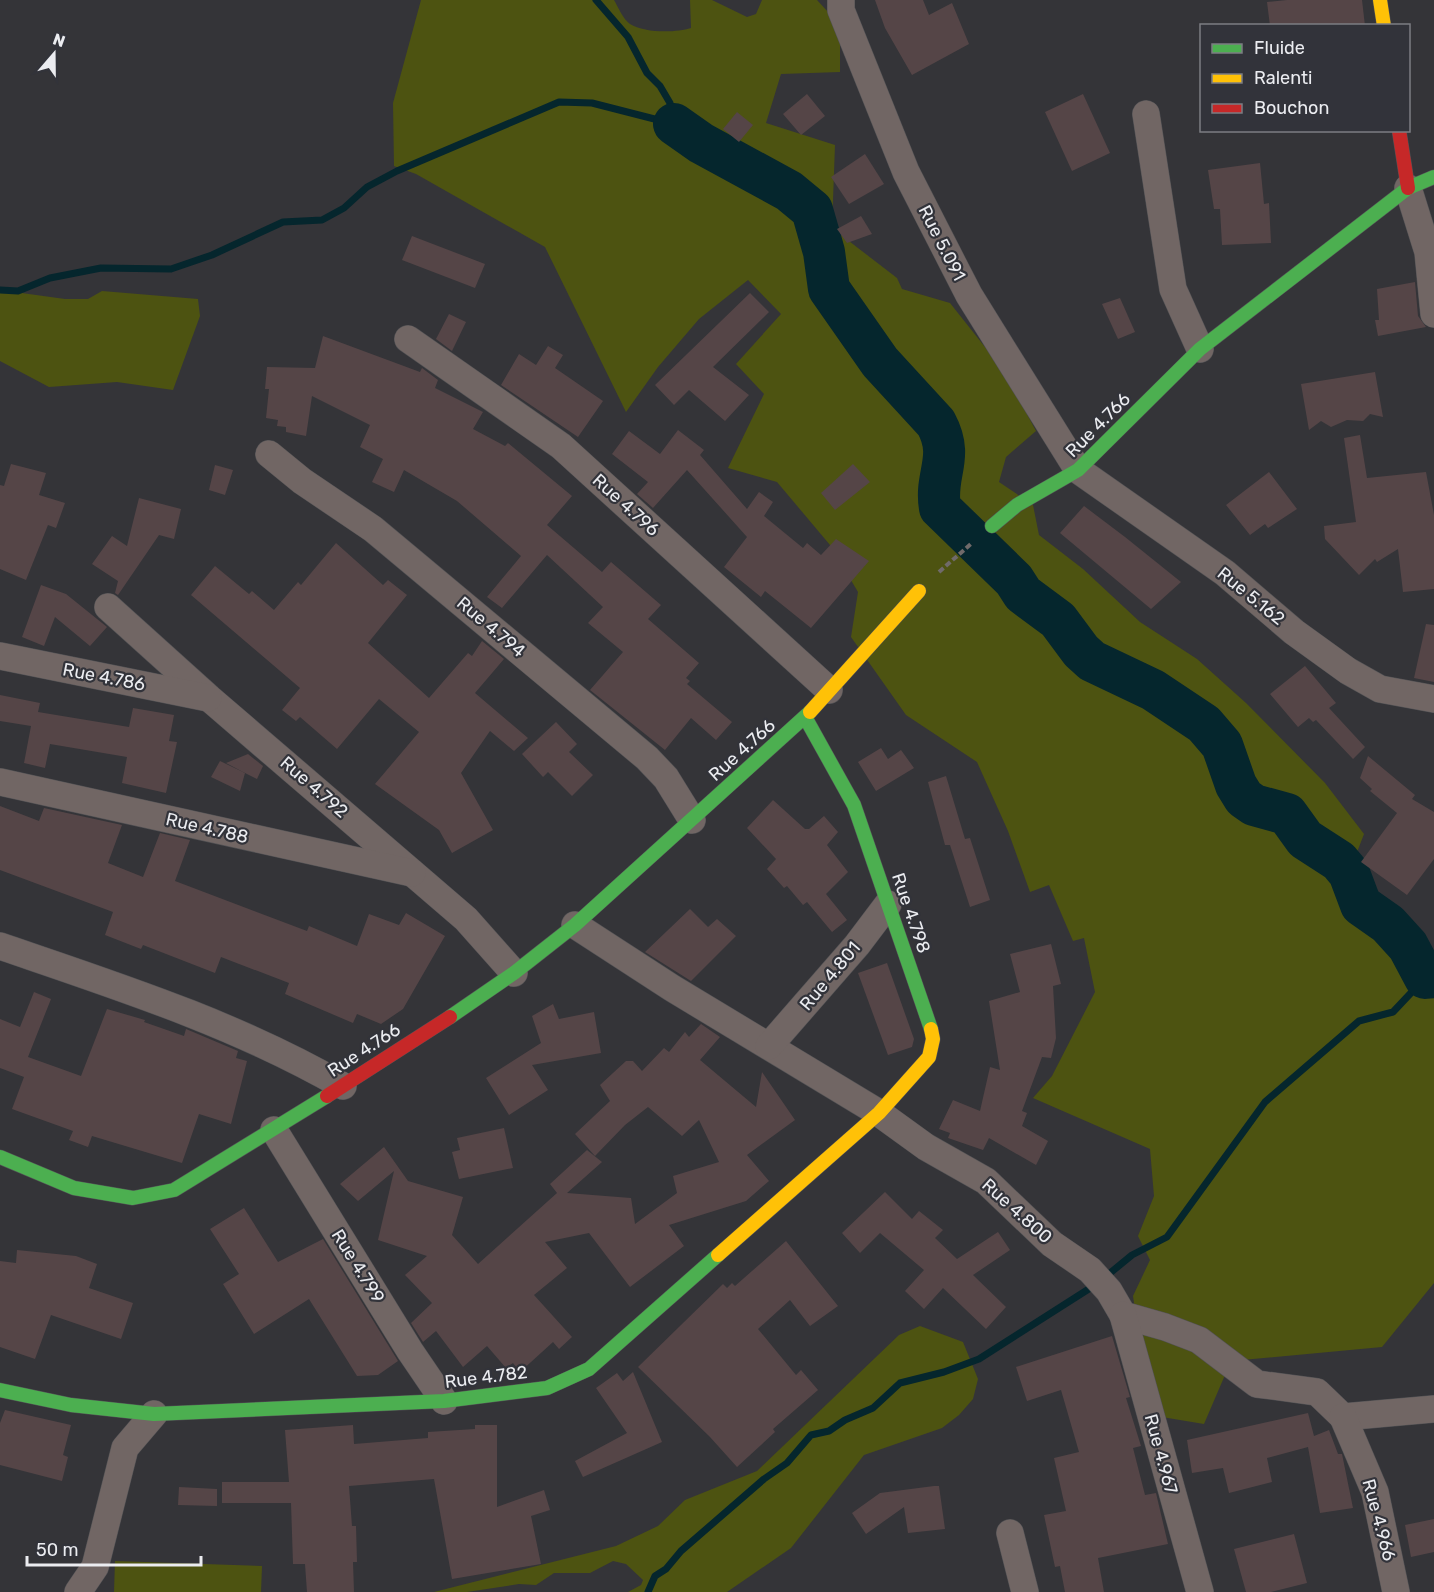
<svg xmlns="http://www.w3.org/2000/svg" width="1434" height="1592" font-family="Rubik,sans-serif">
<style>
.green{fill:#4d5311}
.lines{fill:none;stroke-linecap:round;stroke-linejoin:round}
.stream{stroke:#05262d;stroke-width:7}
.river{stroke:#05262d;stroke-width:42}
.building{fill:#554547}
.street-casing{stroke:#525255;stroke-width:28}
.fast-casing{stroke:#525255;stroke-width:15}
.slow-casing{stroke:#525255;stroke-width:15}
.jam-casing{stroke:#525255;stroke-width:15}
.path{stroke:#706a6a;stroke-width:4;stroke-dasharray:6 3;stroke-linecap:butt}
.street{stroke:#716664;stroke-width:27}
.fast{stroke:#4caf50;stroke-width:14}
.slow{stroke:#ffc107;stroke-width:14}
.jam{stroke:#c62828;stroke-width:14}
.labels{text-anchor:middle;stroke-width:4.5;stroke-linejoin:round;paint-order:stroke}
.street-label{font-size:18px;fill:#ebecf0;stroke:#32333a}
</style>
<rect width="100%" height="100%" fill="#343438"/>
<g class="green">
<path d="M421 0H614C618 7 623 19 630 24 644 33 675 33 691 28L690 0H712L747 17 756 14 762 0H817L840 25V72L781 74 766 123 835 145 832 228 897 278 902 289 950 303 1004 371 1036 431 1006 457 999 482 1033 505 1039 535 1083 569 1140 622 1197 659 1246 703 1325 783 1364 834 1349 873 1356 895 1361 905 1388 924 1408 946 1425 978 1434 980V1283L1382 1347 1231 1361 1204 1424 1162 1417 1141 1350 1133 1296 1150 1260 1138 1236 1154 1196 1150 1149 1033 1098 1052 1076 1095 992 1084 938 1073 941 1049 885 1030 892 1008 831 977 762 906 715 851 637 858 592 830 545 777 482 728 468 764 394 736 364 781 314 748 280 699 319 658 367 626 412 545 247 416 174 394 166 393 103Z"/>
<polygon points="0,290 65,299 88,299 102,291 198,299 200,316 173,390 117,382 49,387 0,361"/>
<polygon points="920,1326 963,1342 978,1379 973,1399 959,1415 942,1428 864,1455 791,1548 727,1592 628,1592 641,1585 643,1580 626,1564 613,1561 590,1573 554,1573 536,1585 519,1584 467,1592 434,1592 616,1546 658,1526 685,1500 757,1471 899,1335"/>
<polygon points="115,1561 262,1566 261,1592 114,1592"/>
</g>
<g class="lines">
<g class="stream">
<polyline points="0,290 18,291 50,278 101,268 171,269 212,255 283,222 322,220 344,208 367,187 397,171 559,102 592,103 674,124 670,103 660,86 647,73 628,37 596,0"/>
<polyline points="1104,1278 1132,1255 1167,1237 1265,1102 1359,1021 1393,1012 1425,978"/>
<polyline points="648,1592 655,1576 666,1569 681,1551 764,1479 787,1463 811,1435 829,1431 845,1420 873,1408 900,1383 944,1372 979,1359 1095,1285"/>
</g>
<path class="river" d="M674 124 701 143 789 191 812 210 824 252 829 289 880 362 936 423C955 458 934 474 940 508L1014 580 1023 594 1058 620 1081 651 1092 661 1153 690 1204 724 1222 745 1236 785 1244 798 1254 805 1287 814 1305 839 1339 861 1349 873 1361 905 1388 924 1408 946 1425 978 1434 977"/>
</g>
<g class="building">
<polygon points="875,0 923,0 929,15 952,3 969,44 912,75 885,28"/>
<polygon points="1287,0 1362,0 1365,26 1270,26 1267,2"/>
<polygon points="807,94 825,116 801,135 783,114"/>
<polygon points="1083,94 1110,153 1072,171 1045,112"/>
<polygon points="737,112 753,125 739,142 723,129"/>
<polygon points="865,154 884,184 849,204 831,177"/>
<polygon points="1260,163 1264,204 1269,203 1271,243 1222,245 1220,209 1214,209 1208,170"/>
<polygon points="861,216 872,234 847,243 837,229"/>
<polygon points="412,236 485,264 475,288 402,260"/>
<polygon points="1415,282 1418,316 1426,327 1378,336 1375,320 1379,320 1377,289"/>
<polygon points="750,293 769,312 713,367 749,395 725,421 689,390 674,405 655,385"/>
<polygon points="1120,298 1135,332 1118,339 1102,304"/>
<polygon points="449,314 466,322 452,351 436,339"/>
<polygon points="323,336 420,372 422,368 438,380 435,388 483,412 473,429 505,446 508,443 572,496 547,525 602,572 611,562 661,605 648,619 699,663 686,678 690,681 687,684 732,722 716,740 691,718 665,750 590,690 623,652 588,623 603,607 547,555 502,608 487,597 521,556 457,501 404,470 394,492 372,482 383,459 360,447 370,425 312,396 306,436 286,432 286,427 277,426 278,420 266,418 269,389 265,389 267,367 315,368"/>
<polygon points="548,346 563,355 555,368 603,401 578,437 501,385 519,354 536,365"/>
<polygon points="1375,372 1383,417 1370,414 1363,421 1347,420 1331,427 1321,421 1309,430 1301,384"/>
<polygon points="678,430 704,450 700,455 747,509 759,492 773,502 764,516 803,548 807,543 821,555 836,539 869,561 811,628 765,591 761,597 724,567 747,537 687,470 653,508 637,494 648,482 612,454 629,431 660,454"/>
<polygon points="1360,435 1367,478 1426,472 1434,515 1434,589 1403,592 1398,549 1377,562 1375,559 1359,575 1325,539 1324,526 1356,522 1344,438"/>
<polygon points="11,464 46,473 39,495 65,503 56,528 48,525 26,580 0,569 0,485 4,486"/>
<polygon points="853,464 870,482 835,510 821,493"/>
<polygon points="215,465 233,470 225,495 209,490"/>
<polygon points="1269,472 1297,509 1268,528 1265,524 1250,535 1226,505"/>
<polygon points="139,498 181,509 174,539 159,535 118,595 115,593 118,581 92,564 112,536 127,546"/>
<polygon points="1084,506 1125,537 1181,582 1151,609 1060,533"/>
<polygon points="336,543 383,585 388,580 407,595 368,643 429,698 468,653 472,656 482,641 504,659 475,693 528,738 514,751 490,731 461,773 493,830 452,853 439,830 375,784 419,732 379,699 337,749 300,717 296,721 282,710 300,688 191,595 215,566 249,594 252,591 274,610 298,582 301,585"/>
<polygon points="41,585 66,594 107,627 90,646 55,617 44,646 22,637"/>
<polygon points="1426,624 1434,625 1434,682 1414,678"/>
<polygon points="1305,666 1336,703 1329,708 1365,747 1353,759 1316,720 1313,722 1309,718 1298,727 1270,694"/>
<polygon points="0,695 40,703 38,712 129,727 133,708 174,715 169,741 177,742 166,793 122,783 127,757 50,744 45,768 24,763 31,726 0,721"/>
<polygon points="556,722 577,744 569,752 593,775 572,796 548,772 543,777 522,754"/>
<polygon points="881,748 888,759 901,750 914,768 876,791 858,762"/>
<polygon points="248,754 263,766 257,779 245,773 240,791 211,777 220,761 245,773 226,763"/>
<polygon points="1368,756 1415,795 1412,799 1434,812 1434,859 1407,895 1361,862 1397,813 1370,791 1372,789 1360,778"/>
<polygon points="946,776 965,839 970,838 990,900 970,907 950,845 945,845 928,782"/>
<polygon points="773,800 805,829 809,829 824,816 838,832 827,845 848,872 826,894 847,920 832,932 807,902 803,905 787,886 784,888 767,869 776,859 747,828"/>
<polygon points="0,806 39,821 44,808 122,825 108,863 143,877 160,833 190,840 175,881 307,931 309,926 357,946 369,914 399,925 406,913 445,936 403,1009 381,1024 357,1014 353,1023 285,994 289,983 221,957 215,973 143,945 141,949 105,935 113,912 0,870"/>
<polygon points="690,909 708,927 717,919 736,936 691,981 645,952"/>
<polygon points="1051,944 1061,984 1053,986 1056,1038 1051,1058 1042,1057 1022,1111 1027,1113 1022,1126 1048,1141 1036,1165 989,1138 983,1150 948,1138 950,1133 939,1129 953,1100 980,1111 990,1067 1000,1070 989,1001 1020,992 1010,954"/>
<polygon points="887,963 914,1039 912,1047 888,1055 858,973"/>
<polygon points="34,992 51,999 28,1057 81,1076 107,1009 145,1020 144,1022 184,1036 186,1029 238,1051 236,1058 247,1061 231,1124 199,1114 182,1163 92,1136 88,1147 69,1140 73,1131 12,1109 24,1077 0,1068 0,1019 20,1027"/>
<polygon points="553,1004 559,1019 594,1012 601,1053 532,1065 548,1090 509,1115 486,1078 541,1043 532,1016"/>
<polygon points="701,1024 720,1037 700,1060 756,1107 762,1072 795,1120 747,1155 769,1181 746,1201 669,1225 684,1246 630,1287 589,1233 545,1242 567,1268 534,1295 572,1337 559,1349 553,1342 520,1372 513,1363 506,1368 487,1346 463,1367 436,1331 423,1342 411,1323 432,1303 405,1275 427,1256 378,1240 394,1171 358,1201 340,1184 384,1147 408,1181 463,1197 452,1235 478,1264 557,1193 550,1184 587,1150 602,1162 567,1193 631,1198 635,1224 677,1193 673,1176 719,1162 699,1120 682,1136 648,1107 625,1125 595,1156 575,1134 610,1101 600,1085 626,1061 633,1061 642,1071 664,1048 669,1052 685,1032 689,1037"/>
<polygon points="504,1128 513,1168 459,1179 452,1152 460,1150 457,1138"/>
<polygon points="885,1192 912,1219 919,1211 943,1230 935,1238 957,1259 998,1232 1010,1250 973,1275 1006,1307 986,1329 943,1288 924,1309 905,1291 924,1270 880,1233 860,1253 842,1233"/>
<polygon points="244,1208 278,1262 323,1239 398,1361 378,1375 357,1376 309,1299 254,1334 223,1284 239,1274 210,1229"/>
<polygon points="786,1241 838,1306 810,1326 790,1300 758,1329 796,1375 801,1370 818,1390 773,1429 775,1432 737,1467 710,1437 638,1367 723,1284 727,1288 732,1283 735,1286"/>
<polygon points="17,1250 76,1256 97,1264 89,1288 133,1303 121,1339 51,1315 35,1359 0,1347 0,1261 16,1263"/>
<polygon points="1112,1336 1130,1397 1126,1398 1141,1446 1133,1448 1145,1495 1156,1493 1168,1544 1098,1558 1104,1592 1065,1592 1060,1566 1055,1567 1044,1515 1066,1511 1054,1458 1079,1452 1061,1390 1027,1401 1016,1367"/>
<polygon points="633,1372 662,1442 583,1477 575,1461 627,1433 596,1388 617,1373 623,1381"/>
<polygon points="5,1410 71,1425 63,1455 68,1457 62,1481 0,1465 0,1423"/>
<polygon points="1308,1413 1314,1436 1329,1430 1338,1454 1342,1454 1353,1508 1320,1513 1308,1447 1267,1458 1272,1482 1229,1493 1223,1468 1192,1473 1187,1440"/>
<polygon points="353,1425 354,1444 428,1438 428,1432 475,1429 475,1425 497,1425 497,1507 544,1490 550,1510 531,1516 541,1564 452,1579 434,1479 349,1486 352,1526 356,1526 357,1562 353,1562 354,1592 307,1592 305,1564 293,1564 291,1503 222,1503 222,1482 289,1482 285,1430"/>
<polygon points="934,1486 939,1486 945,1529 908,1533 904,1507 866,1534 852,1513 880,1493"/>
<polygon points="179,1487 217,1489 217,1506 178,1505"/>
<polygon points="1434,1519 1434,1552 1411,1557 1405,1525"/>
<polygon points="1294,1534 1307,1583 1271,1592 1246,1592 1234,1549"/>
</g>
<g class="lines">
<defs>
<g id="street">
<polyline points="841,0 841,10 906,172 969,295 1078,470 1225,573 1294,632 1348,671 1380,689 1434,699"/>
<polyline points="1146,114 1173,289 1200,349"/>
<polyline points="1408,188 1428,252 1434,314"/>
<polyline points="408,339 561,446 829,690"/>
<polyline points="269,454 302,481 373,529 647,758 666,778 692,820"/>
<polyline points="108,607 209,698 466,919 514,973"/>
<polyline points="0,656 208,698"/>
<polyline points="0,782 412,873"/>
<polyline points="575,925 672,988 879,1113 926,1147 986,1181 1052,1244 1090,1270 1109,1291 1123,1315 1165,1327 1199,1340 1257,1384 1317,1392 1343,1417 1434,1409"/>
<path d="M0 946C117 986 236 1024 343 1086"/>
<polyline points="769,1046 857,945 888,904"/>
<polyline points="274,1130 410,1351 444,1401"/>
<polyline points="1123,1315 1200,1592"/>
<polyline points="1343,1417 1375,1492 1396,1592"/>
<polyline points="1010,1533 1025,1592"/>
<polyline points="78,1592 95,1567 125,1448 154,1414"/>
</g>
<g id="fast">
<polyline points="992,526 1017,505 1078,470 1200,349 1408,188 1434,177"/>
<polyline points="805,717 854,805 931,1029"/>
<polyline points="450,1017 514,973 575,925 810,712"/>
<polyline points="0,1157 74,1188 133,1198 174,1190 327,1096"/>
<polyline points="0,1390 71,1405 154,1414 444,1401 547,1388 589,1369 718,1255"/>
</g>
<g id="slow">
<polyline points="1380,0 1384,26"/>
<polyline points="810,712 919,591"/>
<polyline points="718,1255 879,1113 929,1057 933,1039 931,1029"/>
</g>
<g id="jam">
<polyline points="1399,130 1408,188"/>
<polyline points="327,1096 450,1017"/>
</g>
</defs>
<use href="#street" class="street-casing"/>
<use href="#fast" class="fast-casing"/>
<use href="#slow" class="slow-casing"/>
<use href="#jam" class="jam-casing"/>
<polyline class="path" points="939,572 972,543"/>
<use href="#street" class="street"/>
<use href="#fast" class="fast"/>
<use href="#slow" class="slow"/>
<use href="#jam" class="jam"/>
</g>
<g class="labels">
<g class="street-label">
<text transform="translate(942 243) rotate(63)" y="6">Rue 5.091</text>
<text transform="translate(1098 425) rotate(-45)" y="6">Rue 4.766</text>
<text transform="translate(626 505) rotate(42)" y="6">Rue 4.796</text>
<text transform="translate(1251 596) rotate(39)" y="6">Rue 5.162</text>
<text transform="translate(491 627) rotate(40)" y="6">Rue 4.794</text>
<text transform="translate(104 677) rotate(11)" y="6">Rue 4.786</text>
<text transform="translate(742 750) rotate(-42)" y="6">Rue 4.766</text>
<text transform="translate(314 787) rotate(41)" y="6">Rue 4.792</text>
<text transform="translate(207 828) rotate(13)" y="6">Rue 4.788</text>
<text transform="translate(911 913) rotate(71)" y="6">Rue 4.798</text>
<text transform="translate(830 976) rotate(-50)" y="6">Rue 4.801</text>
<text transform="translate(364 1050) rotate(-33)" y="6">Rue 4.766</text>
<text transform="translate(1017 1211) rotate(42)" y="6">Rue 4.800</text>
<text transform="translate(358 1266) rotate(58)" y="6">Rue 4.799</text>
<text transform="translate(486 1377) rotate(-7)" y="6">Rue 4.782</text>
<text transform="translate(1161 1454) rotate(75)" y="6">Rue 4.967</text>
<text transform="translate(1379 1520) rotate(75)" y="6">Rue 4.966</text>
</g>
</g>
<rect x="1200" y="24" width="210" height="108" fill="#32333a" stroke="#7c7d83" stroke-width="1.5"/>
<rect x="1212" y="44" width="30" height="9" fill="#4caf50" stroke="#7c7d83" stroke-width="1.5"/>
<text x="1254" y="54" font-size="18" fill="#ebecf0">Fluide</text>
<rect x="1212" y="74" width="30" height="9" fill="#ffc107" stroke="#7c7d83" stroke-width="1.5"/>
<text x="1254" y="84" font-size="18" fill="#ebecf0">Ralenti</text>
<rect x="1212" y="104" width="30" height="9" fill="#c62828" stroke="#7c7d83" stroke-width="1.5"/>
<text x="1254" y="114" font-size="18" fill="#ebecf0">Bouchon</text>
<g transform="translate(54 54) rotate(20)" stroke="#32333a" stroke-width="4.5" paint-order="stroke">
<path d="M0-4.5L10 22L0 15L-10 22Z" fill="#ebecf0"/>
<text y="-9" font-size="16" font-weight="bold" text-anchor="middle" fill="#ebecf0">N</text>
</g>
<path d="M27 1556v9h174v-9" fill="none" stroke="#ebecf0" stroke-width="3"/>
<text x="36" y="1556" font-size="18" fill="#ebecf0" stroke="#32333a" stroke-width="4.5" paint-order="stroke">50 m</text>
</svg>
